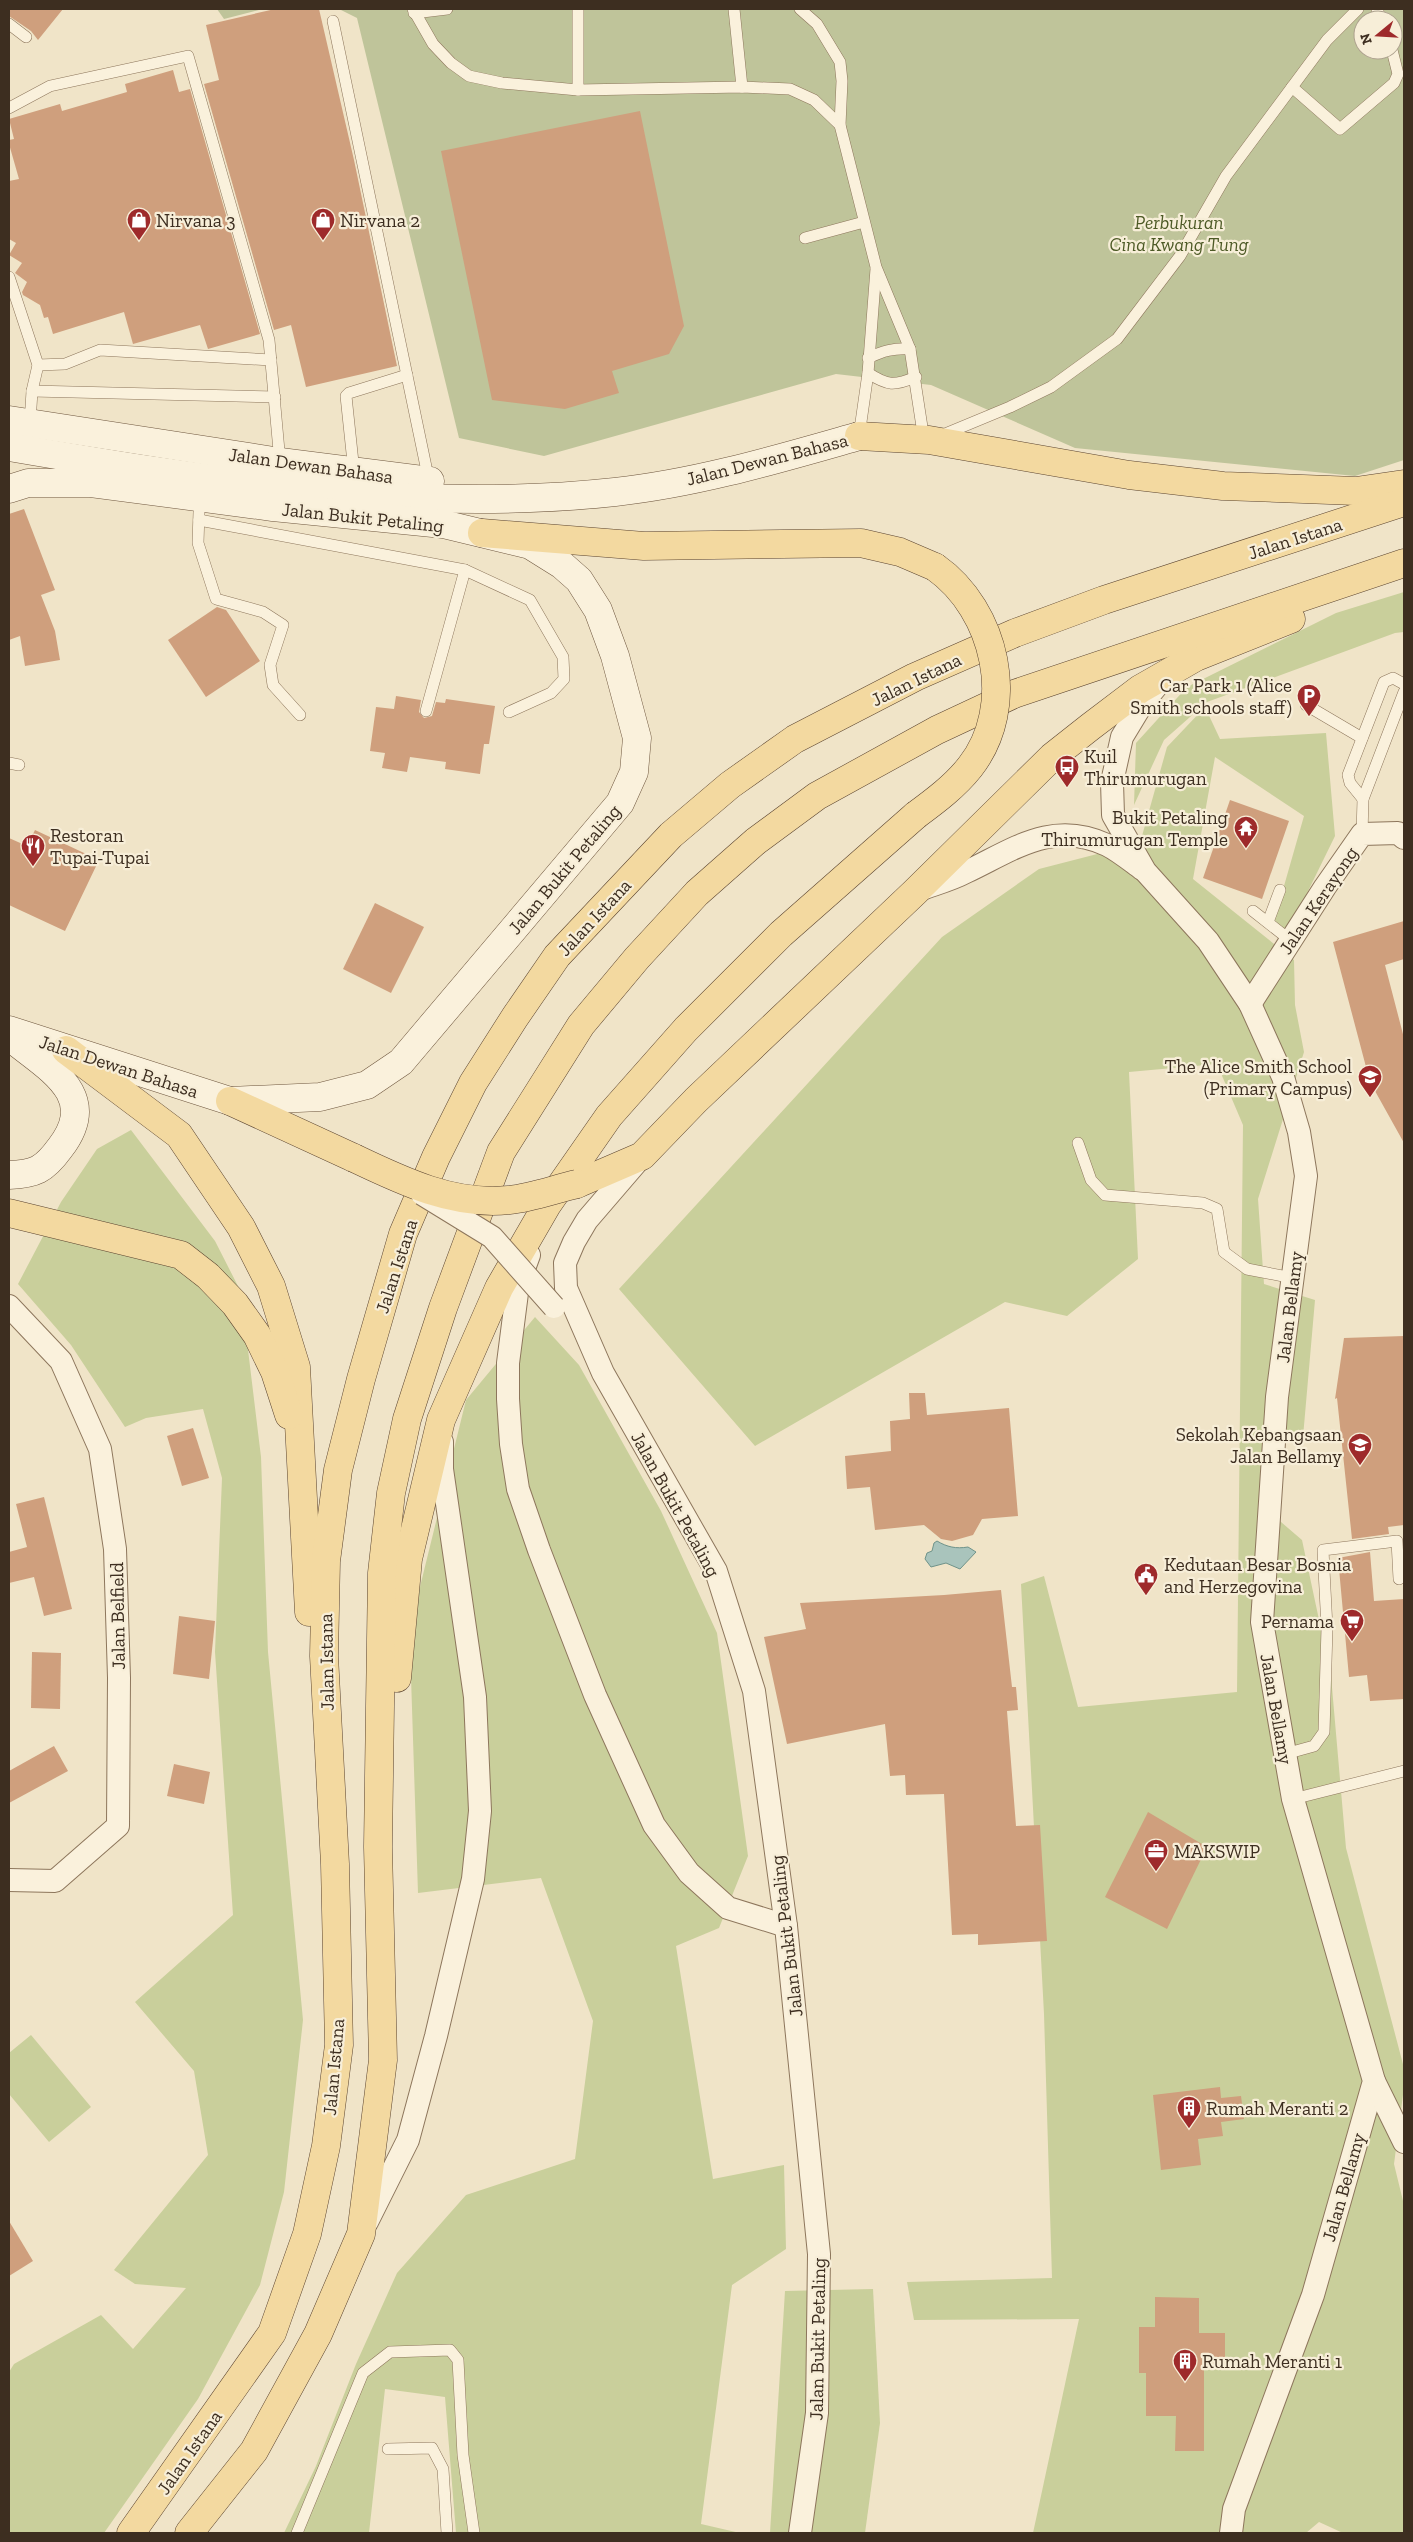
<svg xmlns="http://www.w3.org/2000/svg" width="1413" height="2542" font-family="'Zilla Slab',serif">
<style>
.green{fill:#c9cf9b}
.cemetery{fill:#bfc49a;fill-rule:evenodd}
.water{fill:#a9c4bc;stroke:#6f938a}
.building{fill:#cf9f7d}
.lines{fill:none;stroke-linecap:round;stroke-linejoin:round}
.lane-casing{stroke:#8d765c;stroke-width:12}
.street-casing{stroke:#8d765c;stroke-width:24}
.secondary-casing{stroke:#6f573f;stroke-width:29}
.primary-casing{stroke:#5b4430;stroke-width:29}
.lane{stroke:#faf1dc;stroke-width:11}
.street{stroke:#faf1dc;stroke-width:22}
.secondary{stroke:#faf1dc;stroke-width:28}
.primary{stroke:#f3d9a0;stroke-width:28}
.street-bridge-casing{stroke:#8d765c;stroke-width:24;stroke-linecap:butt}
.primary-bridge-casing{stroke:#5b4430;stroke-width:29;stroke-linecap:butt}
.street-bridge{stroke:#faf1dc;stroke-width:22}
.primary-bridge{stroke:#f3d9a0;stroke-width:28}
.labels{text-anchor:middle;stroke-width:4.5;stroke-linejoin:round;paint-order:stroke}
.poi-label{font-size:19px;fill:#3d2e20;stroke:#f7eed8;text-anchor:start}
.park-label{font-size:19px;font-style:italic;fill:#4d5a26;stroke:#f7eed8}
.street-label{font-size:19px;fill:#3d2e20;stroke:#f7eed8}
</style>
<rect width="100%" height="100%" fill="#f0e4c8"/>
<g class="green">
<polygon points="1404,592 1404,632 1395,633 1207,702 1164,740 1134,805 1136,743 1187,687 1336,613"/>
<polygon points="1205,707 1220,739 1326,733 1335,836 1288,932 1274,921 1304,816 1215,757 1193,879 1294,960 1295,1005 1304,1052 1258,1199 1264,1284 1315,1300 1303,1437 1273,1439 1267,1510 1302,1540 1331,1676 1346,1848 1404,2068 1404,2087 1394,2164 1404,2205 1404,2533 1343,2533 1319,2522 1306,2533 1033,2533 1079,2319 914,2320 907,2282 1052,2278 1044,2014 1021,1584 1044,1576 1078,1707 1237,1692 1243,1125 1217,1064 1129,1072 1138,1259 1067,1316 1005,1302 755,1446 619,1289 942,937 1039,869 1140,843 1167,747"/>
<polygon points="131,1130 215,1241 241,1292 261,1457 268,1652 303,2020 284,2192 260,2285 198,2399 104,2533 9,2533 9,2372 14,2364 101,2315 133,2349 186,2288 135,2284 114,2270 208,2155 194,2071 135,2002 233,1915 215,1652 222,1478 203,1409 146,1418 125,1427 71,1345 18,1284 61,1202 97,1149"/>
<polygon points="535,1317 579,1365 661,1511 717,1633 748,1856 719,1928 676,1946 713,2179 784,2165 786,2249 732,2285 701,2524 740,2533 456,2533 445,2397 385,2389 369,2533 284,2533 316,2466 356,2364 397,2273 466,2195 575,2159 593,2021 541,1878 418,1893 411,1677 417,1599 466,1400"/>
<polygon points="31,2035 91,2107 49,2142 9,2094 9,2053"/>
<polygon points="873,2289 880,2423 865,2533 770,2533 785,2291"/>
</g>
<g class="cemetery">
<polygon points="217,9 263,9 224,19"/>
<path d="M339 9H1404V460L1355 476 1075 448 931 385 836 374 544 456 459 438 357 18ZM1363 20H1393V50H1363Z"/>
</g>
<path class="water" d="M937 1541C947 1547 956 1549 968 1547L976 1552 960 1569 946 1563 931 1567 925 1559 927 1553 932 1551 934 1543Z"/>
<g class="building">
<polygon points="9,9 63,9 38,40 31,31 9,16"/>
<polygon points="275,9 319,9 354,160 397,366 306,387 291,325 274,330 204,84 219,80 206,25"/>
<polygon points="173,70 179,92 190,89 260,334 208,349 200,325 133,344 124,312 53,334 48,317 44,318 40,305 23,295 22,292 27,282 15,273 22,263 9,255 16,243 9,239 9,181 19,179 9,144 9,140 14,139 9,119 60,104 62,111 127,92 125,84"/>
<polygon points="640,111 684,326 669,354 612,371 619,393 565,409 492,400 441,151"/>
<polygon points="24,509 55,590 41,595 55,631 60,660 25,666 20,636 9,640 9,514"/>
<polygon points="217,607 226,610 260,661 206,697 168,640"/>
<polygon points="396,696 421,700 419,712 424,718 432,716 436,702 445,703 446,699 495,706 489,744 484,744 480,774 445,769 446,762 410,757 407,772 382,768 385,753 370,751 376,707 394,709"/>
<polygon points="1230,800 1289,821 1262,899 1203,878"/>
<polygon points="35,830 99,860 65,931 9,905 9,838 27,846"/>
<polygon points="375,903 424,927 391,993 343,969"/>
<polygon points="1404,921 1404,959 1385,965 1404,1038 1404,1143 1370,1082 1333,942"/>
<polygon points="1404,1336 1404,1525 1388,1527 1389,1534 1352,1539 1337,1398 1335,1399 1344,1338"/>
<polygon points="909,1393 925,1393 927,1415 1009,1408 1018,1516 982,1519 973,1535 952,1541 941,1539 924,1525 875,1530 870,1487 847,1489 845,1456 891,1451 890,1421 910,1419"/>
<polygon points="193,1428 209,1478 182,1486 167,1436"/>
<polygon points="44,1497 72,1609 44,1616 34,1577 9,1583 9,1552 27,1547 16,1504"/>
<polygon points="1370,1552 1374,1601 1404,1599 1404,1699 1370,1701 1367,1675 1349,1677 1338,1558"/>
<polygon points="1001,1590 1012,1687 1016,1687 1018,1710 1007,1711 1016,1826 1040,1825 1047,1941 978,1945 978,1934 952,1935 944,1794 906,1795 905,1775 890,1776 885,1724 787,1744 764,1637 806,1629 800,1603 944,1595"/>
<polygon points="179,1616 215,1621 209,1679 173,1674"/>
<polygon points="32,1652 61,1653 60,1709 31,1708"/>
<polygon points="54,1746 68,1771 9,1803 9,1771"/>
<polygon points="174,1764 210,1772 204,1804 167,1796"/>
<polygon points="1148,1812 1207,1847 1167,1929 1105,1897"/>
<polygon points="1220,2087 1221,2098 1241,2096 1244,2119 1221,2122 1223,2136 1198,2139 1201,2165 1161,2170 1153,2095"/>
<polygon points="9,2221 33,2261 9,2276"/>
<polygon points="1155,2297 1199,2298 1199,2333 1225,2333 1225,2366 1204,2366 1204,2451 1175,2451 1176,2416 1146,2416 1146,2373 1139,2373 1139,2327 1155,2327"/>
</g>
<g class="lines">
<defs>
<g id="lane">
<polyline points="413,9 433,44 451,63 469,76 502,83 578,90 742,87 790,89 814,100 840,125"/>
<polyline points="578,9 578,90"/>
<polyline points="734,9 742,87"/>
<polyline points="800,9 817,24 840,62 842,81 840,125 876,267 910,349 924,440"/>
<polyline points="1377,9 1381,20"/>
<polyline points="414,13 447,9"/>
<polyline points="333,21 429,481"/>
<polyline points="9,24 26,37"/>
<polyline points="1292,87 1340,129 1394,83 1398,74 1392,50"/>
<polyline points="9,108 50,86 188,56 269,340 280,462"/>
<polyline points="805,238 864,222"/>
<polyline points="9,277 38,365 32,391 30,423"/>
<path d="M868 358C883 351 893 348 910 349"/>
<polyline points="38,365 65,364 100,350 271,360"/>
<path d="M868 373C888 386 894 386 916 377"/>
<polyline points="32,391 275,397"/>
<polyline points="859,436 868,373 876,269"/>
<polyline points="940,436 1010,407 1051,387 1117,339 1180,256 1226,176 1327,40 1358,9"/>
<polyline points="354,472 346,396 349,393 407,375"/>
<polyline points="199,512 198,543 216,599 263,612 283,625 270,665 273,685 300,715"/>
<polyline points="199,520 465,570 530,600 563,657 564,679 551,693 509,712"/>
<polyline points="1306,705 1362,738"/>
<polyline points="426,711 465,570"/>
<polyline points="9,763 19,765"/>
<polyline points="1363,799 1350,783 1348,775 1384,682 1393,678 1404,684"/>
<polyline points="1362,834 1363,799 1404,692"/>
<polyline points="1253,911 1290,940"/>
<polyline points="1268,922 1280,890"/>
<polyline points="1078,1143 1091,1180 1105,1195 1203,1203 1217,1209 1224,1252 1247,1269 1293,1278"/>
<polyline points="1285,1754 1314,1746 1324,1732 1327,1628 1323,1550 1397,1541 1399,1579"/>
<polyline points="1293,1799 1404,1771"/>
<polyline points="388,2449 432,2448 443,2469 447,2533"/>
<polyline points="297,2533 363,2373 390,2352 450,2350 458,2360 463,2455 474,2533"/>
</g>
<g id="street">
<polyline points="1160,682 1142,704 1122,737 1112,782 1113,815 1145,871 1208,941 1250,1004 1283,1077 1299,1132 1306,1176 1277,1397 1262,1622 1293,1799 1374,2081 1313,2295 1234,2509 1231,2533"/>
<path d="M919 890C935 884 951 880 966 872 1013 850 1052 819 1107 845 1119 851 1131 861 1142 869"/>
<polyline points="1250,1004 1325,887 1362,834 1398,833 1404,838"/>
<polyline points="642,1156 587,1220 574,1242 565,1263 566,1288 603,1373 716,1571 754,1691 786,1926 819,2254 817,2413 800,2533"/>
<polyline points="529,1255 518,1285 508,1363 508,1399 511,1444 518,1489 539,1550 595,1695 654,1825 689,1873 728,1908 786,1926"/>
<polyline points="9,1306 61,1361 100,1449 115,1549 119,1678 118,1826 55,1881 9,1880"/>
<polyline points="1374,2081 1404,2142"/>
<polyline points="367,2222 408,2140 436,2036 473,1879 480,1811 475,1697 442,1469 442,1442"/>
</g>
<g id="secondary">
<polyline points="9,420 280,462 430,481"/>
<path d="M9 447C208 481 412 514 615 492 698 483 778 459 859 436"/>
<polyline points="9,489 28,483 91,483 273,507 443,524 530,545 562,565 579,580 598,610 615,656 637,738 634,772 620,803 401,1062 367,1085 320,1097 230,1101 9,1030"/>
<path d="M9 1175C35 1174 44 1170 60 1148 101 1095 49 1069 11 1038"/>
</g>
<g id="primary">
<polyline points="859,436 929,440 1129,475 1223,486 1356,491 1404,484"/>
<polyline points="482,533 644,546 861,543 900,552 935,567"/>
<polyline points="66,1050 179,1135 241,1227 271,1286 296,1367 309,1612"/>
<polyline points="230,1101 354,1158"/>
<polyline points="577,1184 642,1156 696,1100 915,892 1052,757 1090,727 1140,689 1196,657 1291,619"/>
<polyline points="9,1213 181,1255 208,1276 235,1304 257,1335 275,1372 289,1415"/>
<polyline points="397,1678 408,1559 441,1420 499,1288 547,1205 609,1116 686,1029 781,934 916,815"/>
<polyline points="131,2533 272,2333 307,2234 326,2146 339,2045 335,1864 324,1656 326,1561 338,1470 361,1379 403,1234 436,1157 473,1083 515,1017 557,956 671,835 730,785 795,739 915,677 1015,633 1104,600 1404,502"/>
<polyline points="189,2533 254,2451 318,2334 361,2234 383,2060 378,1847 380,1706 382,1573 391,1493 407,1419 443,1308 501,1152 581,1025 637,958 697,893 756,841 817,796 937,730 1014,694 1404,563"/>
</g>
</defs>
<use href="#lane" class="lane-casing"/>
<use href="#street" class="street-casing"/>
<use href="#secondary" class="secondary-casing"/>
<use href="#primary" class="primary-casing"/>
<use href="#lane" class="lane"/>
<use href="#street" class="street"/>
<use href="#secondary" class="secondary"/>
<use href="#primary" class="primary"/>
<defs>
<polyline id="street-bridge" points="422,1194 492,1237 554,1307"/>
<g id="primary-bridge">
<path d="M916 815C935 801 955 786 970 767 1018 706 996 610 935 567"/>
<path d="M354 1158C402 1181 454 1206 509 1200 531 1198 555 1189 577 1184"/>
</g>
</defs>
<use href="#street-bridge" class="street-bridge-casing"/>
<use href="#primary-bridge" class="primary-bridge-casing"/>
<use href="#street-bridge" class="street-bridge"/>
<use href="#primary-bridge" class="primary-bridge"/>
</g>
<defs>
<symbol id="shop-pin" viewBox="-11 -11 22 30"><path d="M0 17L-7.5 6A9.5 9.5 0 1 1 7.5 6Z" fill="#9e2a2b" stroke="#f7eed8"/><path d="M-5-2.5h2.3a2.7 3.5 0 0 1 5.4 0H5L5.5 6h-11ZM-1.5-2.5h3a1.5 2.3 0 0 0-3 0Z" fill="#fff"/></symbol>
<symbol id="parking-pin" viewBox="-11 -11 22 30"><path d="M0 17L-7.5 6A9.5 9.5 0 1 1 7.5 6Z" fill="#9e2a2b" stroke="#f7eed8"/><path d="M-3.5-5.5H1a3.5 3.5 0 0 1 0 7H-1V5.5H-3.5ZM-1-3.4V-.6H.8a1.4 1.4 0 0 0 0-2.8Z" fill="#fff"/></symbol>
<symbol id="bus-pin" viewBox="-11 -11 22 30"><path d="M0 17L-7.5 6A9.5 9.5 0 1 1 7.5 6Z" fill="#9e2a2b" stroke="#f7eed8"/><path d="M-5-6H5V4H4V6H2V4H-2V6H-4V4H-5ZM-3.5-4V0h7V-4ZM-3.5 1.2v1.5H-2V1.2ZM2 1.2v1.5H3.5V1.2Z" fill="#fff"/></symbol>
<symbol id="temple-pin" viewBox="-11 -11 22 30"><path d="M0 17L-7.5 6A9.5 9.5 0 1 1 7.5 6Z" fill="#9e2a2b" stroke="#f7eed8"/><path d="M0-6L5-2H3V0L6.5 2.5H4V6H1.5V3h-3V6H-4V2.5H-6.5L-3 0V-2H-5Z" fill="#fff"/></symbol>
<symbol id="restaurant-pin" viewBox="-11 -11 22 30"><path d="M0 17L-7.5 6A9.5 9.5 0 1 1 7.5 6Z" fill="#9e2a2b" stroke="#f7eed8"/><path d="M-5-6h1v4h1v-4h1v4h1v-4h1v5L-1.5 .5V6h-2V.5L-5-1ZM5-6V6H3V1.5H1.5Q1.5-4 5-6Z" fill="#fff"/></symbol>
<symbol id="school-pin" viewBox="-11 -11 22 30"><path d="M0 17L-7.5 6A9.5 9.5 0 1 1 7.5 6Z" fill="#9e2a2b" stroke="#f7eed8"/><path d="M0-5L7-2L0 1L-7-2ZM-4 1L0 2.5L4 1V4Q0 6-4 4Z" fill="#fff"/></symbol>
<symbol id="civic-pin" viewBox="-11 -11 22 30"><path d="M0 17L-7.5 6A9.5 9.5 0 1 1 7.5 6Z" fill="#9e2a2b" stroke="#f7eed8"/><path d="M-.6-6.5H3V-4.5H.6V-3L4-1V1h2V6H-6V1h2V-1L-.6-3ZM-1.2 2.5V6h2.4V2.5Z" fill="#fff"/></symbol>
<symbol id="supermarket-pin" viewBox="-11 -11 22 30"><path d="M0 17L-7.5 6A9.5 9.5 0 1 1 7.5 6Z" fill="#9e2a2b" stroke="#f7eed8"/><path d="M-6-5.5h2.5l.6 2H6L4.5 2H-2.5L-4.4-4H-6ZM-1.5 3.2a1.3 1.3 0 1 0 .1 0ZM3 3.2a1.3 1.3 0 1 0 .1 0Z" fill="#fff"/></symbol>
<symbol id="office-pin" viewBox="-11 -11 22 30"><path d="M0 17L-7.5 6A9.5 9.5 0 1 1 7.5 6Z" fill="#9e2a2b" stroke="#f7eed8"/><path d="M-6-3h4V-5.5h4V-3h4V5H-6ZM-1-4.5V-3h2v-1.5ZM-6 0V1H6V0Z" fill="#fff"/></symbol>
<symbol id="building-pin" viewBox="-11 -11 22 30"><path d="M0 17L-7.5 6A9.5 9.5 0 1 1 7.5 6Z" fill="#9e2a2b" stroke="#f7eed8"/><path d="M-4-6H4V6H1V3H-1V6H-4ZM-2.5-4.3h1.7v1.8h-1.7ZM.8-4.3h1.7v1.8H.8ZM-2.5-1h1.7V.8h-1.7ZM.8-1h1.7V.8H.8Z" fill="#fff"/></symbol>
</defs>
<g fill-rule="evenodd">
<use href="#shop-pin" x="125" y="206" width="28" height="38"/>
<use href="#shop-pin" x="309" y="206" width="28" height="38"/>
<use href="#parking-pin" x="1295" y="682" width="28" height="38"/>
<use href="#bus-pin" x="1053" y="753" width="28" height="38"/>
<use href="#temple-pin" x="1232" y="814" width="28" height="38"/>
<use href="#restaurant-pin" x="19" y="832" width="28" height="38"/>
<use href="#school-pin" x="1356" y="1063" width="28" height="38"/>
<use href="#school-pin" x="1346" y="1431" width="28" height="38"/>
<use href="#civic-pin" x="1132" y="1561" width="28" height="38"/>
<use href="#supermarket-pin" x="1338" y="1607" width="28" height="38"/>
<use href="#office-pin" x="1142" y="1837" width="28" height="38"/>
<use href="#building-pin" x="1175" y="2094" width="28" height="38"/>
<use href="#building-pin" x="1171" y="2347" width="28" height="38"/>
</g>
<g class="labels">
<g class="poi-label">
<text x="156" y="227">Nirvana 3</text>
<text x="340" y="227">Nirvana 2</text>
<text x="1292" y="692" text-anchor="end">Car Park 1 (Alice<tspan x="1292" dy="22">Smith schools staff)</tspan></text>
<text x="1084" y="763">Kuil<tspan x="1084" dy="22">Thirumurugan</tspan></text>
<text x="1228" y="824" text-anchor="end">Bukit Petaling<tspan x="1228" dy="22">Thirumurugan Temple</tspan></text>
<text x="50" y="842">Restoran<tspan x="50" dy="22">Tupai-Tupai</tspan></text>
<text x="1352" y="1073" text-anchor="end">The Alice Smith School<tspan x="1352" dy="22">(Primary Campus)</tspan></text>
<text x="1342" y="1441" text-anchor="end">Sekolah Kebangsaan<tspan x="1342" dy="22">Jalan Bellamy</tspan></text>
<text x="1164" y="1571">Kedutaan Besar Bosnia<tspan x="1164" dy="22">and Herzegovina</tspan></text>
<text x="1334" y="1628" text-anchor="end">Pernama</text>
<text x="1174" y="1858">MAKSWIP</text>
<text x="1206" y="2115">Rumah Meranti 2</text>
<text x="1202" y="2368">Rumah Meranti 1</text>
</g>
<g class="park-label">
<text x="1179" y="229">Perbukuran<tspan x="1179" dy="22">Cina Kwang Tung</tspan></text>
</g>
<g class="street-label">
<text transform="translate(767 459) rotate(-14)" y="7">Jalan Dewan Bahasa</text>
<text transform="translate(311 465) rotate(8)" y="7">Jalan Dewan Bahasa</text>
<text transform="translate(363 517) rotate(6)" y="7">Jalan Bukit Petaling</text>
<text transform="translate(1295 538) rotate(-18)" y="7">Jalan Istana</text>
<text transform="translate(916 679) rotate(-26)" y="7">Jalan Istana</text>
<text transform="translate(564 869) rotate(-50)" y="7">Jalan Bukit Petaling</text>
<text transform="translate(1318 900) rotate(-56)" y="7">Jalan Kerayong</text>
<text transform="translate(594 917) rotate(-47)" y="7">Jalan Istana</text>
<text transform="translate(119 1066) rotate(18)" y="7">Jalan Dewan Bahasa</text>
<text transform="translate(396 1266) rotate(-72)" y="7">Jalan Istana</text>
<text transform="translate(1289 1307) rotate(-83)" y="7">Jalan Bellamy</text>
<text transform="translate(676 1504) rotate(61)" y="7">Jalan Bukit Petaling</text>
<text transform="translate(117 1616) rotate(-91)" y="7">Jalan Belfield</text>
<text transform="translate(326 1662) rotate(-91)" y="7">Jalan Istana</text>
<text transform="translate(1277 1709) rotate(80)" y="7">Jalan Bellamy</text>
<text transform="translate(786 1936) rotate(-97)" y="7">Jalan Bukit Petaling</text>
<text transform="translate(333 2067) rotate(-85)" y="7">Jalan Istana</text>
<text transform="translate(1343 2187) rotate(-74)" y="7">Jalan Bellamy</text>
<text transform="translate(817 2339) rotate(-89)" y="7">Jalan Bukit Petaling</text>
<text transform="translate(189 2452) rotate(-55)" y="7">Jalan Istana</text>
</g>
</g>
<rect width="1413" height="2542" fill="none" stroke="#3d2e20" stroke-width="20"/>
<g transform="translate(1378 35) rotate(252)"><circle r="24" fill="#f7eed8" stroke="#ada18e"/>
<path d="M0-4L9 19L0 12L-9 19Z" fill="#9e2a2b"/>
<text y="-8" font-size="14" font-weight="bold" text-anchor="middle" fill="#3d2e20">N</text>
</g>
</svg>
